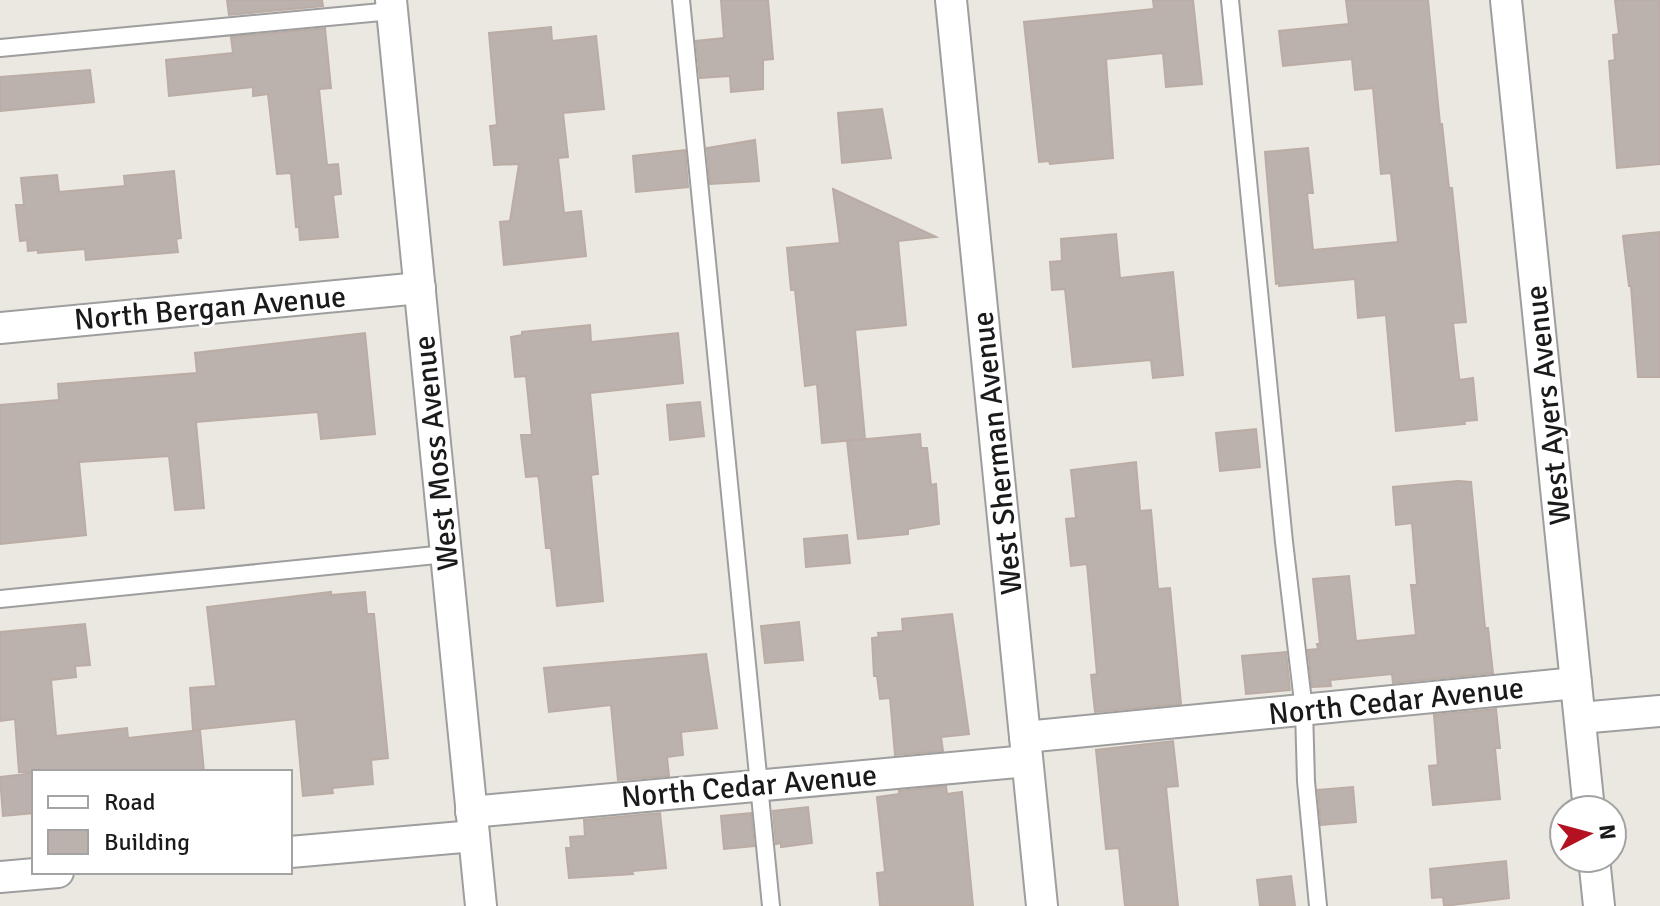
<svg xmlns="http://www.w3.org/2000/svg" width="1660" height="906" font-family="Signika,sans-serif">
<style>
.building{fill:#bbb2ae;stroke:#bbaca4;stroke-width:2}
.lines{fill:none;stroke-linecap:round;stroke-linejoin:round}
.service-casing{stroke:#9e9e9e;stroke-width:20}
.minor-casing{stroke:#9e9e9e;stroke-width:34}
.service{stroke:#fff;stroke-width:16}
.minor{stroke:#fff;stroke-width:30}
.labels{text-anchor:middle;stroke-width:6;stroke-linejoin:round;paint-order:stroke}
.street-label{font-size:30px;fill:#1a1a1a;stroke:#fff}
</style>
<rect width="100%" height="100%" fill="#ebe7e1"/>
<g class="building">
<polygon points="227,0 322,0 323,6 229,15"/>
<polygon points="721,0 768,0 773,59 763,60 763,89 731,92 730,76 700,78 696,41 724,38"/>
<polygon points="1153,0 1193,0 1202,84 1166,87 1163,53 1106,59 1113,158 1050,164 1049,161 1039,162 1024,22 1154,9"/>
<polygon points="1346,0 1428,0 1440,124 1442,124 1449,188 1452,188 1466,322 1453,323 1459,377 1460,380 1473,378 1477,420 1464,421 1465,424 1396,431 1386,315 1358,318 1355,279 1279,286 1279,283 1276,284 1265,152 1308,148 1313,193 1307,193 1313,250 1398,242 1391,173 1381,174 1373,88 1355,90 1352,59 1283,66 1279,31 1349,24"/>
<polygon points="1615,0 1660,0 1660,164 1617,168 1609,61 1615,60 1613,35 1619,34"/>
<polygon points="551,27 552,41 596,36 604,109 563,113 568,157 558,158 564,213 581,211 586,256 504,265 500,222 510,221 519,164 494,165 490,126 497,125 489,33"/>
<polygon points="325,28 331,88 319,89 327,165 338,164 341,194 333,195 338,237 300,240 299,227 296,227 291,173 277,174 268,94 253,96 253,87 169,96 166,60 233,53 231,37"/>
<polygon points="90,70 94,102 0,111 0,77"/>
<polygon points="882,109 891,158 842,163 838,113"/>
<polygon points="755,140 759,181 710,184 707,148"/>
<polygon points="685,150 688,187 636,192 633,156"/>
<polygon points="174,171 181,238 176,239 178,252 86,260 85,249 38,253 38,250 28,251 27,240 20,241 16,205 24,205 21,178 57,175 59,192 125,186 124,176"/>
<polygon points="833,189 936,237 898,241 906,325 855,330 865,439 822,443 817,384 805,386 795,290 791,290 787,248 840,243"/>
<polygon points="1660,232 1660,377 1638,377 1631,286 1629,286 1623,236"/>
<polygon points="1116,234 1120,278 1173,272 1183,375 1153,378 1151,360 1073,367 1065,289 1052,290 1050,262 1062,261 1061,239"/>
<polygon points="590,325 591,342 678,333 683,383 590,393 598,474 591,475 603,601 557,606 551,548 546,548 539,480 538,476 526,477 521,435 532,435 526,376 515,377 511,337 522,335 522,332"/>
<polygon points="365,333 375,434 321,439 318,412 196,422 204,508 175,510 169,456 79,462 86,535 0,544 0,405 59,400 58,384 197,373 195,353"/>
<polygon points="700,402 704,436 670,440 667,405"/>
<polygon points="1256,429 1260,467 1220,471 1216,433"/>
<polygon points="920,434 921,448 927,448 931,485 936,484 939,524 908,529 908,534 858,539 847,441"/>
<polygon points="1136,462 1140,511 1151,510 1158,589 1170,588 1181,704 1095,712 1091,675 1097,674 1087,564 1071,566 1066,519 1076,518 1071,470"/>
<polygon points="1458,481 1471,482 1485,628 1488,628 1493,673 1393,683 1392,674 1330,680 1331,686 1312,687 1308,650 1318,649 1317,644 1320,644 1313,579 1349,576 1356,641 1416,635 1411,585 1417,585 1412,523 1396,525 1393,487"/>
<polygon points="847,535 850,563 806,567 804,539"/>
<polygon points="331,592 331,595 365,592 367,614 374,614 388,758 371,760 373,784 332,788 333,793 303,796 296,719 193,730 190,688 216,686 207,607"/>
<polygon points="952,614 969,734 941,737 943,751 895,755 890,698 880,699 877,676 874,676 872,638 879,637 878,633 903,631 902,619"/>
<polygon points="799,622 803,660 765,663 761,626"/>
<polygon points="85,624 90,665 75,666 76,677 51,680 56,736 127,728 128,738 200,730 204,772 19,772 15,719 0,721 0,632"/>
<polygon points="1286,652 1290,690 1246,694 1242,656"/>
<polygon points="706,654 717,728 681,732 683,755 667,757 669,776 618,780 611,705 549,712 544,668"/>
<polygon points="1496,709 1500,748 1495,748 1500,799 1433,805 1429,766 1438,765 1434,715"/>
<polygon points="1173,741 1178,786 1166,787 1178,906 1125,906 1119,848 1106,849 1096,750"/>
<polygon points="34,773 34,813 3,816 0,777"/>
<polygon points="946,786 947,794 962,792 973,906 880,906 877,873 885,872 877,797 899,794 899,791"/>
<polygon points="1353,787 1356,822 1321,825 1318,790"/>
<polygon points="808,807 812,843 781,847 781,843 776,844 773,811"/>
<polygon points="660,813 666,868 632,871 633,874 569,878 566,848 571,848 570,837 585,836 584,820"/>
<polygon points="751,813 754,846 724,849 721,816"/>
<polygon points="1506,861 1509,898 1444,906 1443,897 1432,898 1430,869"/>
<polygon points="1291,876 1295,906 1260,906 1257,880"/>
</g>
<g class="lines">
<defs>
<g id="service">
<polyline points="681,0 771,906"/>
<polyline points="1230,0 1284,542 1304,710 1306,781 1318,906"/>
<polyline points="0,48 392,11"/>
<polyline points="0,599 446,554"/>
</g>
<g id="minor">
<polyline points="391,0 481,906"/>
<polyline points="951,0 1042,906"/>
<polyline points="1506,0 1589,810"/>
<polyline points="0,328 420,288"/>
<polyline points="1580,718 1660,711"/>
<polyline points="1025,737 1576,683"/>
<polyline points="471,812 1027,761"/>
<polyline points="290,852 474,836"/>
<polyline points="1594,858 1599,906"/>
<polyline points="0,877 58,872"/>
</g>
</defs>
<use href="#service" class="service-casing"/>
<use href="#minor" class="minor-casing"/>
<use href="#service" class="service"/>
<use href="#minor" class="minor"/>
</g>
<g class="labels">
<g class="street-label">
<text transform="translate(210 308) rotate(-5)" y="10">North Bergan Avenue</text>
<text transform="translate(1548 405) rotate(-96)" y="10">West Ayers Avenue</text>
<text transform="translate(436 453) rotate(-96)" y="10">West Moss Avenue</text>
<text transform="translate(997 453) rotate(-96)" y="10">West Sherman Avenue</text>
<text transform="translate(1396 701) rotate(-6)" y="10">North Cedar Avenue</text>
<text transform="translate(749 786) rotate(-5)" y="10">North Cedar Avenue</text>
</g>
</g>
<rect x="32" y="770" width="260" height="104" fill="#ffffff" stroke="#a3a3a3" stroke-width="2"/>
<rect x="48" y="796" width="40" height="12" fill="#ffffff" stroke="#a3a3a3" stroke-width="2"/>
<text x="104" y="810" font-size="24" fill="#1a1a1a">Road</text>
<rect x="48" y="830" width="40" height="24" fill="#bbb2ae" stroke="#a3a3a3" stroke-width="2"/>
<text x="104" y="850" font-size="24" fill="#1a1a1a">Building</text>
<g transform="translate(1588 834) rotate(84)"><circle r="38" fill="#ffffff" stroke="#a3a3a3" stroke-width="2"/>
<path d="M0-6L14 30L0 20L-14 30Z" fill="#b41121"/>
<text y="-12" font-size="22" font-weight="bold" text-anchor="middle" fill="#1a1a1a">N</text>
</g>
</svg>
